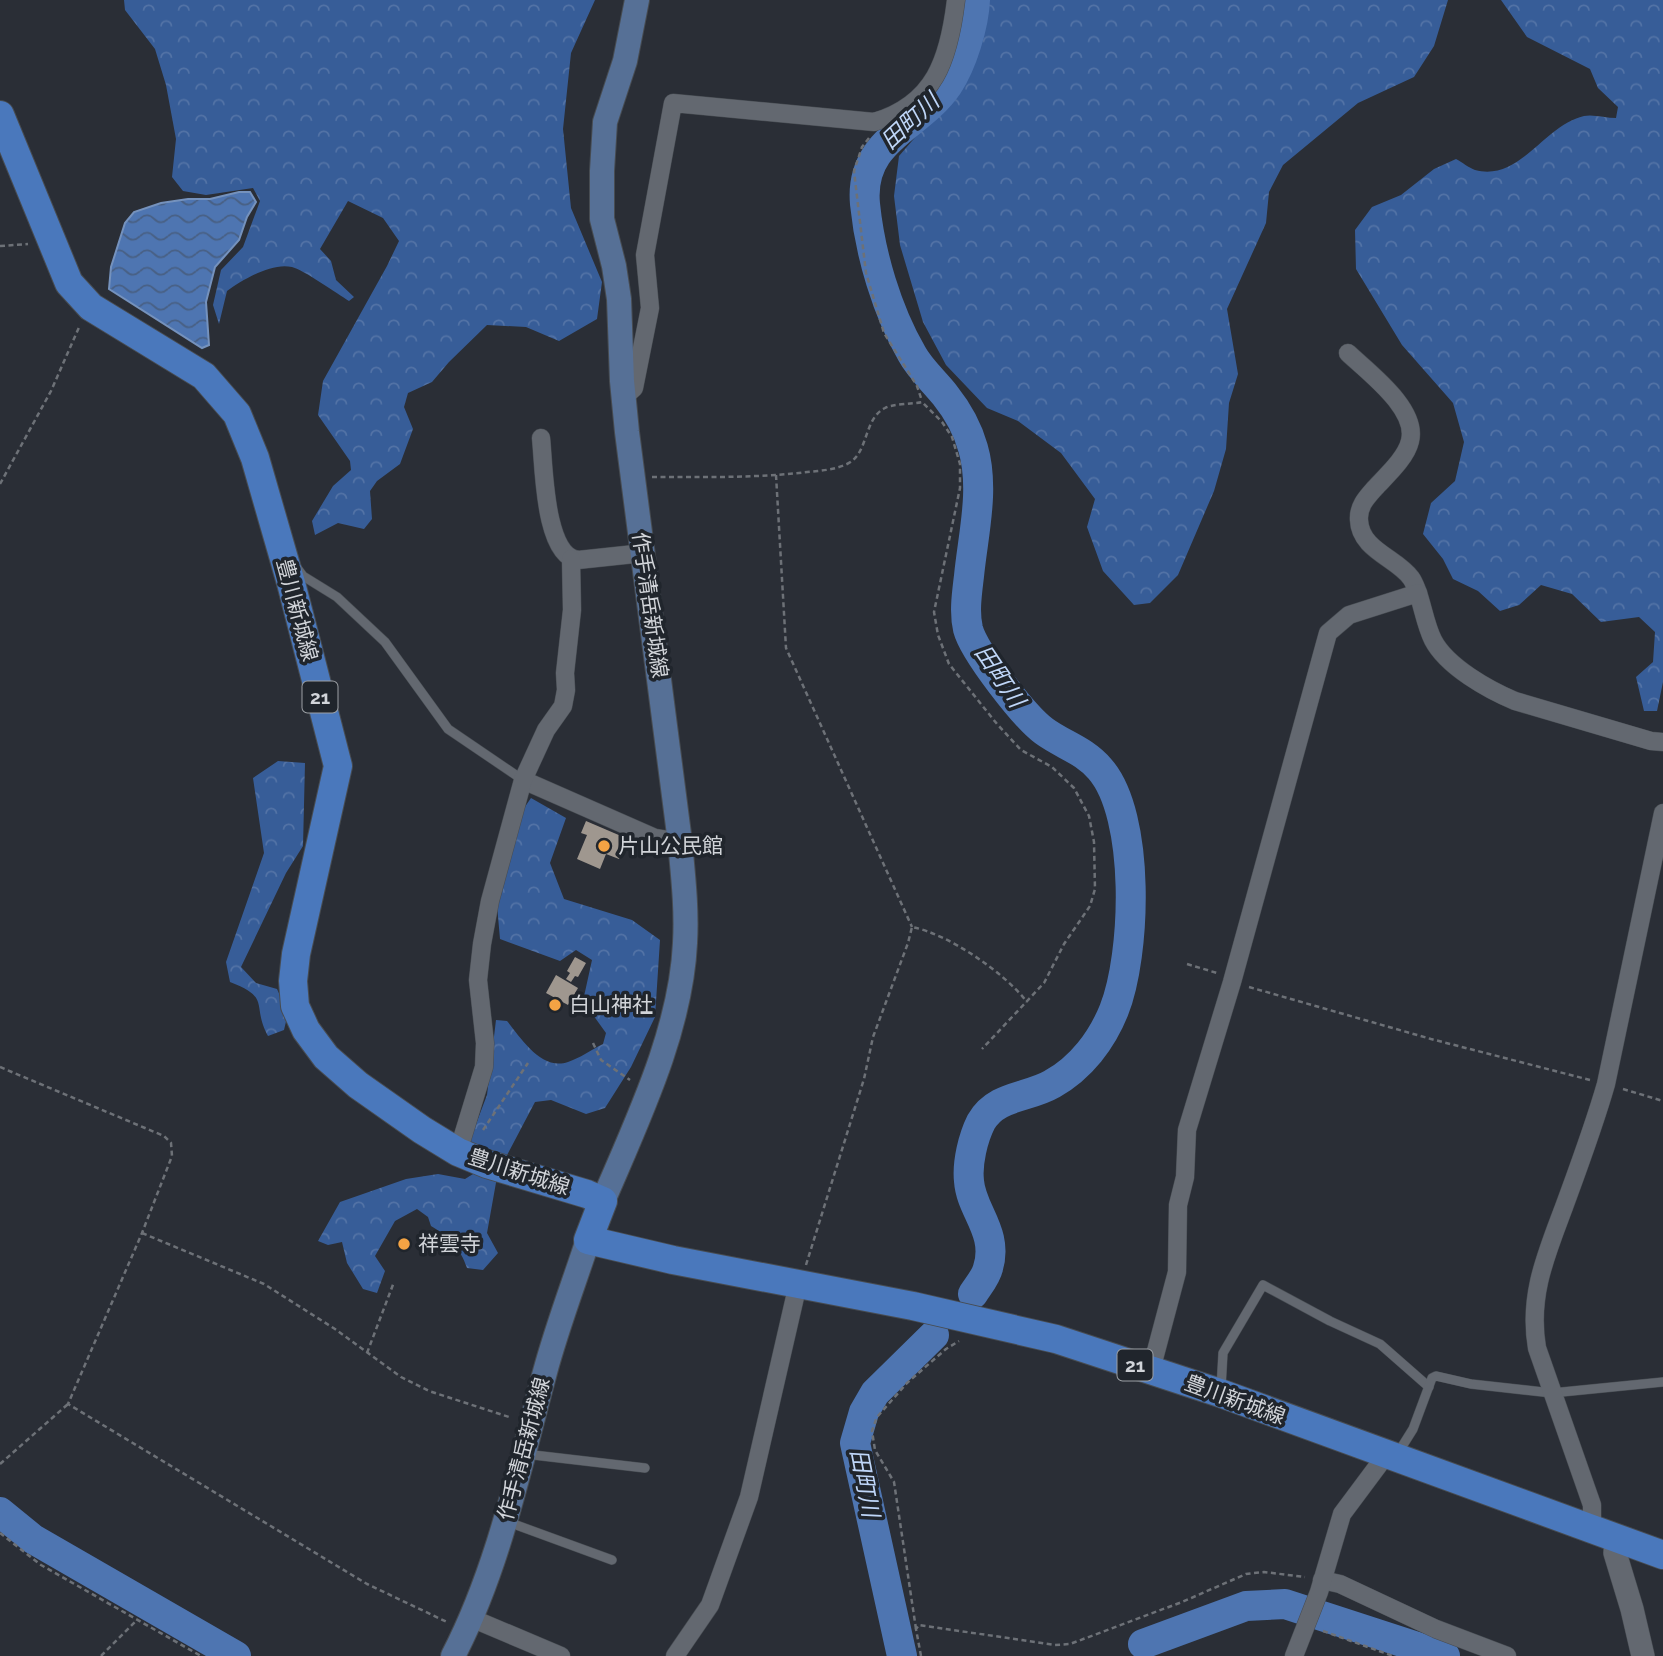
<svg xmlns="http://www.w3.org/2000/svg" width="1663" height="1656" font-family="Raleway,'Noto Sans JP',sans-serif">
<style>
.forest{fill:url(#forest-crowns)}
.water{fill:url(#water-waves);stroke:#7592bd;stroke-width:2}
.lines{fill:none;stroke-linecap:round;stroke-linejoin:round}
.river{stroke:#4e75b1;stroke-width:30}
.building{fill:#9f978f}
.service-casing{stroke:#474c52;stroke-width:10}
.minor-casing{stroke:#474c52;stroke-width:19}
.tertiary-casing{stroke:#474c52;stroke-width:24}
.secondary-casing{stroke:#474c52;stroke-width:26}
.primary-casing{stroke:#474c52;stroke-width:30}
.path{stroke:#6d7177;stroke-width:2.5;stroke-dasharray:5 3.5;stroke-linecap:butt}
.service{stroke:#636870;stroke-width:9}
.minor{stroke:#636870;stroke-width:18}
.tertiary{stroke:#636870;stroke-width:23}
.secondary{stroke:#567096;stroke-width:24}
.primary{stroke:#4a78bc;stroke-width:28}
.poi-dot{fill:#f4a344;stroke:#20252c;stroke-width:2.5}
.labels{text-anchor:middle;stroke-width:7;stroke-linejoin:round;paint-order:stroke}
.shield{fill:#20252c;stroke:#9ca0a5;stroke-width:2}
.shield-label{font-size:19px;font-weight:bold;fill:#d1d4d9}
.street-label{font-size:21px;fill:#d1d4d9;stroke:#20252c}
.poi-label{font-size:21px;fill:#d1d4d9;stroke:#20252c;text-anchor:start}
.water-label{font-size:23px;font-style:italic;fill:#bfd6f8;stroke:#20252c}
</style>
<defs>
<pattern id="forest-crowns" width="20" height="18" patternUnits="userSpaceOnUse" patternTransform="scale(1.75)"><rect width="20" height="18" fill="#375d98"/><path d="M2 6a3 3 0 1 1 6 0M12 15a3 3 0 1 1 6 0" fill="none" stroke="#5373a6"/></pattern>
<pattern id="water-waves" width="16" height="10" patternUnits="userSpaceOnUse" patternTransform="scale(1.75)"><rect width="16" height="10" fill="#4e75b1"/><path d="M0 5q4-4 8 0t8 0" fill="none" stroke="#486084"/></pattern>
</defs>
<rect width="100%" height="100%" fill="#2a2e36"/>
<g class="forest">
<path d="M124 0H595L571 53 563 129 571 208 602 282 597 319 559 341 526 327 487 325 449 362 432 382 408 393 404 407 413 429 400 464 377 481 370 491 372 519 364 529 338 523 315 535 312 521 333 486 351 470 350 461 318 415 323 381 387 266 399 241 383 218 348 201 320 249 331 261 336 280 354 297 349 301C338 294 302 269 292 267 272 262 242 280 227 291L219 324 213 305 221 270 243 247 260 201 253 188 206 195 183 191 172 177 176 139 166 85 155 49 125 10Z"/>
<polygon points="986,0 1448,0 1434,46 1414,77 1358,103 1283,165 1269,192 1266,223 1227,309 1238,374 1229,403 1226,449 1214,491 1178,575 1150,603 1134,605 1103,571 1087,527 1095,499 1061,453 1018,421 987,408 946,365 923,322 900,245 894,196 899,156 963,82 978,48"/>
<path d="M1501 0H1663V682L1657 711H1644L1636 677 1653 662 1655 632 1639 617 1601 622 1572 594 1541 585 1519 605 1500 611 1478 591 1453 579 1443 559 1423 534 1431 503 1455 481 1464 442 1453 403 1402 345 1356 269 1355 230 1372 207 1401 195 1434 169 1456 159C1462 162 1469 168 1475 170 1520 182 1544 125 1584 116 1593 114 1606 118 1616 118L1618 107 1598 88 1590 69 1527 37Z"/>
<path d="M278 761 305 763 303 846 286 873 241 967 256 983 277 989 288 1013 284 1030 268 1036C251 1005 272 998 230 982L226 962 264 853 253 778Z"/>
<path d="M531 798 566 818 550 863 564 899 632 920 660 940 655 1017 631 1067 605 1108 586 1114 551 1100 535 1102 506 1157 468 1145 487 1095 496 1020 507 1021C521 1038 541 1071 568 1062 580 1058 591 1050 603 1044L606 1033 583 1001 592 960 576 950 560 961 500 939 497 905 520 814Z"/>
<path d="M478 1171 497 1177 487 1233 498 1253 483 1270 467 1268C460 1247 449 1237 431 1226L428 1217 417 1209 395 1221 375 1256 385 1271 377 1293 363 1289 347 1263 342 1242 328 1245 318 1241 340 1202 406 1179 438 1174 465 1179Z"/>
</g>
<polygon class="water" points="239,192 250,192 256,202 247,217 239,240 215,267 206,302 209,345 202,348 109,289 111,267 125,223 134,212 161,203 188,199 210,199"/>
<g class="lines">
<g class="river">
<path d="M973 1294C978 1286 986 1277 988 1268 999 1232 971 1211 969 1181 967 1163 973 1138 981 1122 996 1095 1028 1098 1052 1084 1081 1068 1102 1040 1114 1010 1136 955 1141 816 1100 769 1084 750 1063 745 1044 731 1025 717 974 652 968 629 964 612 967 593 969 576 973 535 985 489 973 448 968 430 957 410 945 395 935 382 920 369 912 354 887 311 870 254 865 204 859 139 918 129 948 85 962 64 974 25 975 0"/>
<polyline points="0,1512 33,1539 236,1656"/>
<polyline points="1143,1644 1246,1606 1285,1604 1445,1656"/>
<polyline points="902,1656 855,1443 864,1412 875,1393 934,1335"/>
</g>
</g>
<g class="building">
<polygon points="586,821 628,839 619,859 606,854 600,869 577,859 587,835 581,833"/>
<polygon points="575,957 586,963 578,977 575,976 571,982 566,979 570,973 567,971"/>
<polygon points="556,975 578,988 568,1005 546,993"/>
</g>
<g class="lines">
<defs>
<g id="service">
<polyline points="297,568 303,576 337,597 385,642 448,729 523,780"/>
<polyline points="1221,1388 1223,1353 1263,1285 1330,1321 1380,1344 1429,1387"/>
<polyline points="1398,1453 1413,1429 1432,1378 1436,1376 1471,1384 1552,1393 1663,1382"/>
<polyline points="525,1454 645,1468"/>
<polyline points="508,1522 612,1560"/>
</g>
<g id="minor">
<path d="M1348 353C1369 373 1418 409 1410 441 1406 458 1387 475 1375 488 1367 497 1358 506 1359 520 1360 550 1397 558 1411 578 1414 582 1416 588 1418 593"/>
<path d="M624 397 634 388 650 308 645 255 673 103 874 122C935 104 949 59 956 0"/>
<path d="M541 438C544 465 544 556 578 560L644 553"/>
<polyline points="523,780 655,838 680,842"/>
<polyline points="458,1152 484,1067 485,1043 478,980 482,944 490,901 523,780 546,730 563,706 566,690 565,673 572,610 571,559"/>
<path d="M1151 1370 1177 1272 1178 1205 1185 1177 1187 1130 1232 982 1328 633 1349 615 1418 593C1423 608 1426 626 1433 640 1447 667 1489 690 1515 701L1651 741 1663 742"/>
<path d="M1592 1530V1505L1537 1348C1528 1296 1546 1255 1564 1207 1579 1166 1594 1126 1606 1084L1663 813"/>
<polyline points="1322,1580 1340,1584 1436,1629 1507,1656"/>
<polyline points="471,1618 561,1656"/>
<polyline points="675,1656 710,1605 749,1497 798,1284"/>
<polyline points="1294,1656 1319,1592 1342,1514 1386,1455"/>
</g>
<polyline id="tertiary" points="1616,1538 1615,1553 1632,1609 1643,1656"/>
<g id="secondary">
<path d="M603 1201C637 1121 681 1031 685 943 687 909 683 875 680 842L627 432 622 381 619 299 614 266 602 219V171L605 122 625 61 637 0"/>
<path d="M453 1656C499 1567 519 1468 545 1372 557 1327 574 1283 588 1240"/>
</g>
<polyline id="primary" points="0,115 69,283 91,307 204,376 237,414 255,458 291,583 338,766 296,954 293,981 295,1006 306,1030 326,1057 358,1085 422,1130 458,1152 487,1164 587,1194 603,1201 588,1240 673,1260 913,1306 1056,1339 1220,1393 1663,1555"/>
</defs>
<use href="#service" class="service-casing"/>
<use href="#minor" class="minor-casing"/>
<use href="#tertiary" class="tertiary-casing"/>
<use href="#secondary" class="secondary-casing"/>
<use href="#primary" class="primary-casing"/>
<g class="path">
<polyline points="869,138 862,147 854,171 866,273 884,333 917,386 922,401"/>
<polyline points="0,246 28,244"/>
<polyline points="776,475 786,648 912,927"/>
<path d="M652 477C701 477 750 478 799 473 815 471 832 471 847 464 869 454 863 419 885 408 891 404 913 404 922 402L942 422 952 437 960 464V488L934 612 938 635 949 664 997 724 1021 750 1052 767 1074 788 1089 816 1094 842 1095 889 1090 906 1064 944 1044 983 982 1049"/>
<polyline points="0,484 51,391 80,325"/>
<polyline points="1187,964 1217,973"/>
<polyline points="1249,987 1431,1039 1590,1080"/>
<polyline points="593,1043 601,1060 630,1080"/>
<polyline points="0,1067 164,1136 171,1143 172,1156 142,1233 68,1404 367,1584 447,1622"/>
<polyline points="1623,1089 1663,1101"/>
<polyline points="483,1130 528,1063"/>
<polyline points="142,1233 264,1284 335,1329 401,1377 429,1391 512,1418"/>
<path d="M806 1265 864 1079 873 1037 908 943 912 927C948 934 1004 972 1027 1002"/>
<polyline points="367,1353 394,1282"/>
<polyline points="0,1464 68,1404"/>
<polyline points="0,1533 41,1565 201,1656"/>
<polyline points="916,1629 894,1482 875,1450 872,1431 877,1417 907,1383 946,1349 959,1341"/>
<polyline points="1323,1631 1393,1656"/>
<polyline points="101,1656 137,1620"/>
<polyline points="921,1656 916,1629 919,1625 1055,1645 1070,1644 1182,1602 1246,1574 1264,1572 1305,1577"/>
</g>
<use href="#service" class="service"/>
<use href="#minor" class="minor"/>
<use href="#tertiary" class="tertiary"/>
<use href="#secondary" class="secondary"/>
<use href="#primary" class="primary"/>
</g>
<g class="poi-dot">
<circle cx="604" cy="846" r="7"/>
<circle cx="555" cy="1005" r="7"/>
<circle cx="404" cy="1244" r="7"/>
</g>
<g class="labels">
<g class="shield">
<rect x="302.5" y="681.5" width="35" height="31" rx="5"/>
<rect x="1117.5" y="1349.5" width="35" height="31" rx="5"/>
</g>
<g class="shield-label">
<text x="320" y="704">21</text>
<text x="1135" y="1372">21</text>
</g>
<g class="street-label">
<text transform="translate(650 605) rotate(82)" y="7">作手清岳新城線</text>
<text transform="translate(297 610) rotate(75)" y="7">豊川新城線</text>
<text transform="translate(519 1172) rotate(18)" y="7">豊川新城線</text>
<text transform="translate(1235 1400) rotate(20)" y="7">豊川新城線</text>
<text transform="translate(524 1449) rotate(-75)" y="7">作手清岳新城線</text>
</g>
<g class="poi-label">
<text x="618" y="853">片山公民館</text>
<text x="569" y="1012">白山神社</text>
<text x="418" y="1251">祥雲寺</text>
</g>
<g class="water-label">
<text transform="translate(910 121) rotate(-43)" y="8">田町川</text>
<text transform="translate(1000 676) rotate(56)" y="8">田町川</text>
<text transform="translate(865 1483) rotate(79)" y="8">田町川</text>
</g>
</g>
</svg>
